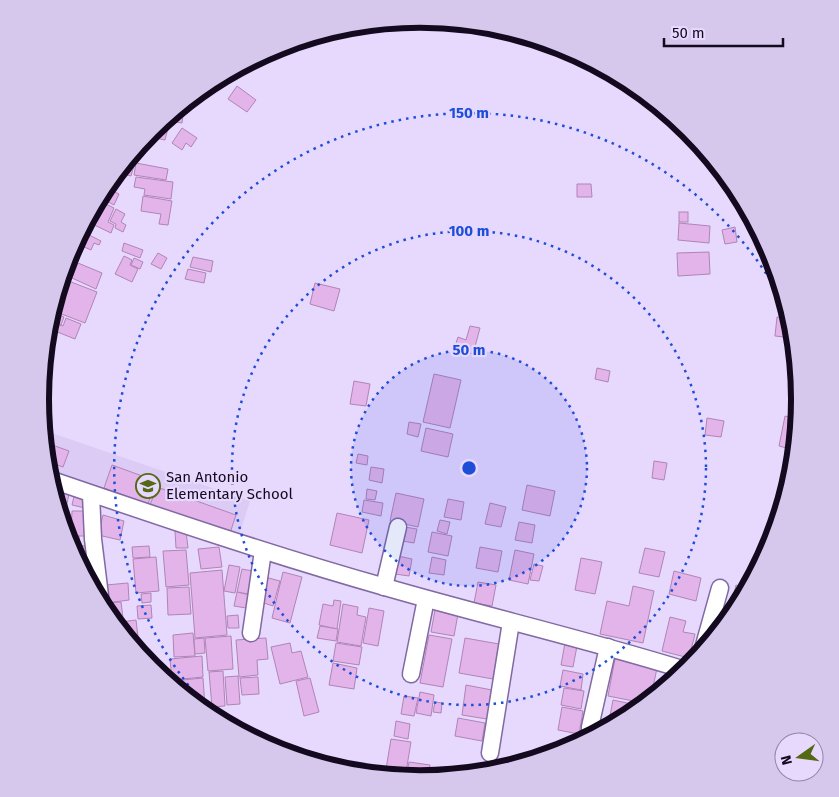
<svg xmlns="http://www.w3.org/2000/svg" width="839" height="797" font-family="'Fira Sans',sans-serif">
<style>
.built{fill:#dbcbf5}
.lines{fill:none;stroke-linecap:round;stroke-linejoin:round}
.stream{stroke:#3b8fc8;stroke-width:5}
.building{fill:#e3b4e9;stroke:#b084b6}
.minor-casing{stroke:#8169a2;stroke-width:19}
.minor{stroke:#fff;stroke-width:16}
.ring{fill:none;stroke:#1d4ed8;stroke-width:2.5;stroke-dasharray:2.5 5}
.labels{text-anchor:middle;stroke-width:4.5;stroke-linejoin:round;paint-order:stroke}
.poi-label{font-size:15px;fill:#130a1f;stroke:#e7d8fe;text-anchor:start}
.rim{fill:none;stroke:#130a1f;stroke-width:6}
.centre{fill:#1d4ed8;stroke:#e7d8fe;stroke-width:2.5}
.ring-label{font-size:15px;text-anchor:middle;font-weight:bold;fill:#1d4ed8;stroke:#e7d8fe;stroke-width:4.5;stroke-linejoin:round;paint-order:stroke}
</style>
<rect width="100%" height="100%" fill="#e7d8fe"/>
<polygon class="built" points="43,430 250,501 238,539 47,471"/>
<g class="lines">
<polyline class="stream" points="490,26 502,36 530,37"/>
</g>
<g class="building">
<polygon points="237,86 256,100 247,112 228,99"/>
<polygon points="180,106 184,107 182,123 171,121 172,113"/>
<polygon points="164,119 170,120 165,140 146,136"/>
<polygon points="182,128 197,138 191,147 186,143 182,150 172,143"/>
<polygon points="140,144 131,176 116,172"/>
<polygon points="136,163 168,169 166,180 134,175"/>
<polygon points="136,177 173,182 171,199 144,195 145,189 134,187"/>
<polygon points="110,180 111,181 107,188 119,194 114,205 99,197"/>
<polygon points="577,184 591,184 592,197 577,197"/>
<polygon points="143,196 172,201 168,225 159,224 161,214 141,211"/>
<polygon points="98,200 114,208 108,222 114,225 111,233 88,222"/>
<polygon points="116,209 125,214 121,222 126,225 123,232 115,228 116,224 110,221"/>
<rect x="679" y="212" width="9" height="10"/>
<polygon points="679,223 710,226 709,243 678,240"/>
<polygon points="735,227 737,242 725,244 722,230"/>
<polygon points="87,234 101,241 99,245 94,243 91,250 82,246"/>
<polygon points="78,235 81,237 79,242 82,243 78,250 72,247"/>
<polygon points="124,243 143,250 140,258 122,251"/>
<polygon points="709,252 710,274 678,276 677,253"/>
<polygon points="158,253 167,258 161,269 151,264"/>
<polygon points="124,256 132,260 130,265 138,269 132,282 115,274"/>
<polygon points="193,257 213,261 211,272 190,267"/>
<polygon points="134,258 143,262 140,269 131,265"/>
<polygon points="78,263 102,273 96,289 72,278"/>
<polygon points="188,269 206,273 204,283 185,279"/>
<polygon points="61,278 97,292 85,323 51,310"/>
<polygon points="315,283 340,289 334,311 310,304"/>
<polygon points="51,312 64,317 61,325 56,322 53,331 47,328"/>
<polygon points="777,317 790,318 793,338 775,336"/>
<polygon points="66,318 81,324 75,339 55,331 57,324 63,326"/>
<polygon points="470,326 480,328 473,354 454,349 458,337 466,340"/>
<polygon points="597,368 610,371 608,382 595,379"/>
<polygon points="434,374 461,380 450,428 423,422"/>
<polygon points="354,381 370,384 366,406 350,404"/>
<polygon points="785,416 797,419 794,450 779,446"/>
<polygon points="707,418 724,421 721,437 705,435"/>
<polygon points="409,422 421,424 418,437 407,434"/>
<polygon points="426,428 453,434 448,457 421,451"/>
<polygon points="44,442 69,451 63,467 46,461"/>
<polygon points="358,454 368,456 367,465 356,463"/>
<polygon points="654,461 667,463 664,480 652,478"/>
<polygon points="112,465 156,481 148,504 104,488"/>
<polygon points="371,467 384,469 382,483 369,480"/>
<polygon points="527,485 555,491 550,516 522,510"/>
<polygon points="157,487 236,515 230,533 150,505"/>
<polygon points="367,489 377,491 375,500 366,499"/>
<polygon points="55,491 69,494 66,508 57,506 54,495"/>
<polygon points="75,492 88,496 85,508 72,505"/>
<polygon points="396,493 424,499 418,527 390,521"/>
<polygon points="448,499 464,502 461,520 444,517"/>
<polygon points="364,500 383,503 381,516 362,512"/>
<polygon points="490,503 506,507 501,527 485,524"/>
<polygon points="72,511 86,511 85,536 71,536"/>
<polygon points="337,513 369,520 362,553 330,545"/>
<polygon points="103,515 124,521 120,540 98,535"/>
<polygon points="61,518 69,519 66,535"/>
<polygon points="440,520 450,522 447,534 437,531"/>
<polygon points="519,522 535,525 532,543 515,540"/>
<polygon points="405,527 417,529 414,543 402,541"/>
<polygon points="175,531 186,531 188,548 176,548"/>
<polygon points="432,532 452,536 448,556 428,552"/>
<polygon points="79,536 80,546 70,547 69,537"/>
<polygon points="92,545 94,570 83,571 70,547"/>
<polygon points="149,546 150,557 133,558 132,547"/>
<polygon points="219,547 222,567 201,569 198,549"/>
<polygon points="480,547 502,551 498,572 476,568"/>
<polygon points="645,548 665,552 659,577 639,573"/>
<polygon points="186,550 189,585 166,587 163,551"/>
<polygon points="515,550 534,554 528,584 509,580"/>
<polygon points="398,556 412,559 409,576 395,574"/>
<polygon points="156,557 159,591 136,593 133,559"/>
<polygon points="432,557 446,560 444,575 429,573"/>
<polygon points="581,558 602,562 595,594 575,590"/>
<polygon points="534,564 543,566 539,581 530,580"/>
<polygon points="229,565 240,567 235,593 224,591"/>
<polygon points="242,569 258,572 254,595 237,592"/>
<polygon points="222,570 227,635 195,638 190,573"/>
<polygon points="674,571 701,578 696,601 669,594"/>
<polygon points="283,572 302,577 290,623 272,618"/>
<polygon points="265,577 280,581 273,606 258,601"/>
<polygon points="478,582 496,585 492,606 474,603"/>
<polygon points="128,583 129,600 107,603 106,585"/>
<polygon points="736,585 747,588 732,613 730,612"/>
<polygon points="633,586 654,591 643,643 600,634 607,601 629,606"/>
<polygon points="189,587 191,614 168,615 167,588"/>
<polygon points="237,592 254,596 252,609 234,606"/>
<polygon points="151,593 151,602 142,603 141,594"/>
<polygon points="334,600 341,601 337,629 319,625 323,604 333,606"/>
<polygon points="121,602 123,618 112,619 109,615 107,603"/>
<polygon points="343,604 358,607 357,615 366,617 361,646 337,642"/>
<polygon points="151,605 152,618 138,619 137,606"/>
<polygon points="369,608 384,611 378,646 363,643"/>
<polygon points="435,610 458,614 454,636 431,632"/>
<polygon points="719,614 729,618 718,630 715,629"/>
<polygon points="238,615 239,628 228,628 227,616"/>
<polygon points="670,617 686,621 683,632 695,634 689,658 662,651"/>
<polygon points="136,620 138,637 127,638 122,632 121,622"/>
<polygon points="320,626 338,629 336,641 317,638"/>
<polygon points="193,633 195,656 174,657 173,635"/>
<polygon points="429,635 452,639 443,687 420,683"/>
<polygon points="231,636 233,669 208,671 205,638"/>
<polygon points="138,637 139,650 137,650 127,638"/>
<polygon points="204,638 205,653 195,654 194,639"/>
<polygon points="266,638 268,659 257,660 258,675 239,677 236,640"/>
<polygon points="465,638 499,644 493,679 459,673"/>
<polygon points="290,643 292,653 301,651 308,677 280,684 271,647"/>
<polygon points="336,643 362,647 359,665 333,661"/>
<polygon points="565,643 577,646 573,667 561,665"/>
<polygon points="202,656 203,677 172,680 170,659"/>
<polygon points="615,659 657,668 651,697 644,703 608,696"/>
<polygon points="333,663 357,668 354,689 329,685"/>
<polygon points="563,670 583,674 581,690 560,686"/>
<polygon points="223,671 225,706 212,707 209,672"/>
<polygon points="238,676 240,704 227,705 225,677"/>
<polygon points="258,677 259,694 242,695 240,678"/>
<polygon points="203,678 205,707 200,708 172,684 172,681"/>
<polygon points="310,678 319,712 304,716 296,681"/>
<polygon points="661,678 672,680 658,692"/>
<polygon points="466,685 492,690 487,719 462,715"/>
<polygon points="564,688 584,691 581,709 561,705"/>
<polygon points="420,692 434,695 431,716 416,713"/>
<polygon points="404,696 418,698 414,716 401,714"/>
<polygon points="613,700 641,706 630,714 608,726"/>
<polygon points="435,702 442,703 441,713 433,712"/>
<polygon points="562,707 583,711 579,734 558,730"/>
<polygon points="458,718 485,723 482,741 455,736"/>
<polygon points="396,721 410,724 408,739 394,736"/>
<polygon points="391,739 411,742 406,772 386,769"/>
<polygon points="409,762 430,765 428,777 406,777"/>
</g>
<g class="lines">
<defs>
<g id="minor">
<path d="M49 479C160 517 272 555 385 587 485 616 585 639 685 670"/>
<polyline points="91,494 93,539 101,604"/>
<polyline points="384,587 398,527"/>
<polyline points="251,633 263,551"/>
<polyline points="703,649 720,588"/>
<polyline points="411,674 426,599"/>
<polyline points="590,736 590,727 608,647"/>
<polyline points="490,753 511,622"/>
</g>
</defs>
<use href="#minor" class="minor-casing"/>
<use href="#minor" class="minor"/>
</g>
<circle cx="469" cy="468" r="118" fill="#1d4ed8" fill-opacity=".12"/>
<g class="ring">
<circle cx="469" cy="468" r="118"/>
<circle cx="469" cy="468" r="237"/>
<path d="M218 719A355 355 0 1 1 788 312"/>
</g>
<defs>
<symbol id="school-ring" viewBox="-11 -11 22 22"><circle r="9.5" fill="#e7d8fe" stroke="#556915" stroke-width="1.5"/><path d="M0-5L7-2L0 1L-7-2ZM-4 1L0 2.5L4 1V4Q0 6-4 4Z" fill="#556915"/></symbol>
</defs>
<g fill-rule="evenodd">
<use href="#school-ring" x="134" y="472" width="28" height="28"/>
</g>
<g class="labels">
<g class="poi-label">
<text x="166" y="482">San Antonio<tspan x="166" dy="17">Elementary School</tspan></text>
</g>
</g>
<path d="M0 0H839V797H0ZM49 399a371 371 0 1 1 742 0a371 371 0 1 1-742 0Z" fill="#d6c8ec" fill-rule="evenodd"/>
<path class="rim" d="M49 399a371 371 0 1 1 742 0a371 371 0 1 1-742 0Z"/>
<circle cx="469" cy="468" r="8" class="centre"/>
<g class="ring-label">
<text x="469" y="118">150 m</text>
<text x="469" y="236">100 m</text>
<text x="469" y="355">50 m</text>
</g>
<g transform="translate(799 757) rotate(256)"><circle r="24" fill="#e7d8fe" stroke="#9286a5"/>
<path d="M0-4L9 19L0 12L-9 19Z" fill="#556915"/>
<text y="-8" font-size="14" font-weight="bold" text-anchor="middle" fill="#130a1f">N</text>
</g>
<path d="M664 38v8h119v-8" fill="none" stroke="#130a1f" stroke-width="2.5"/>
<text x="672" y="38" font-size="15" fill="#130a1f" stroke="#e7d8fe" stroke-width="4" paint-order="stroke">50 m</text>
</svg>
